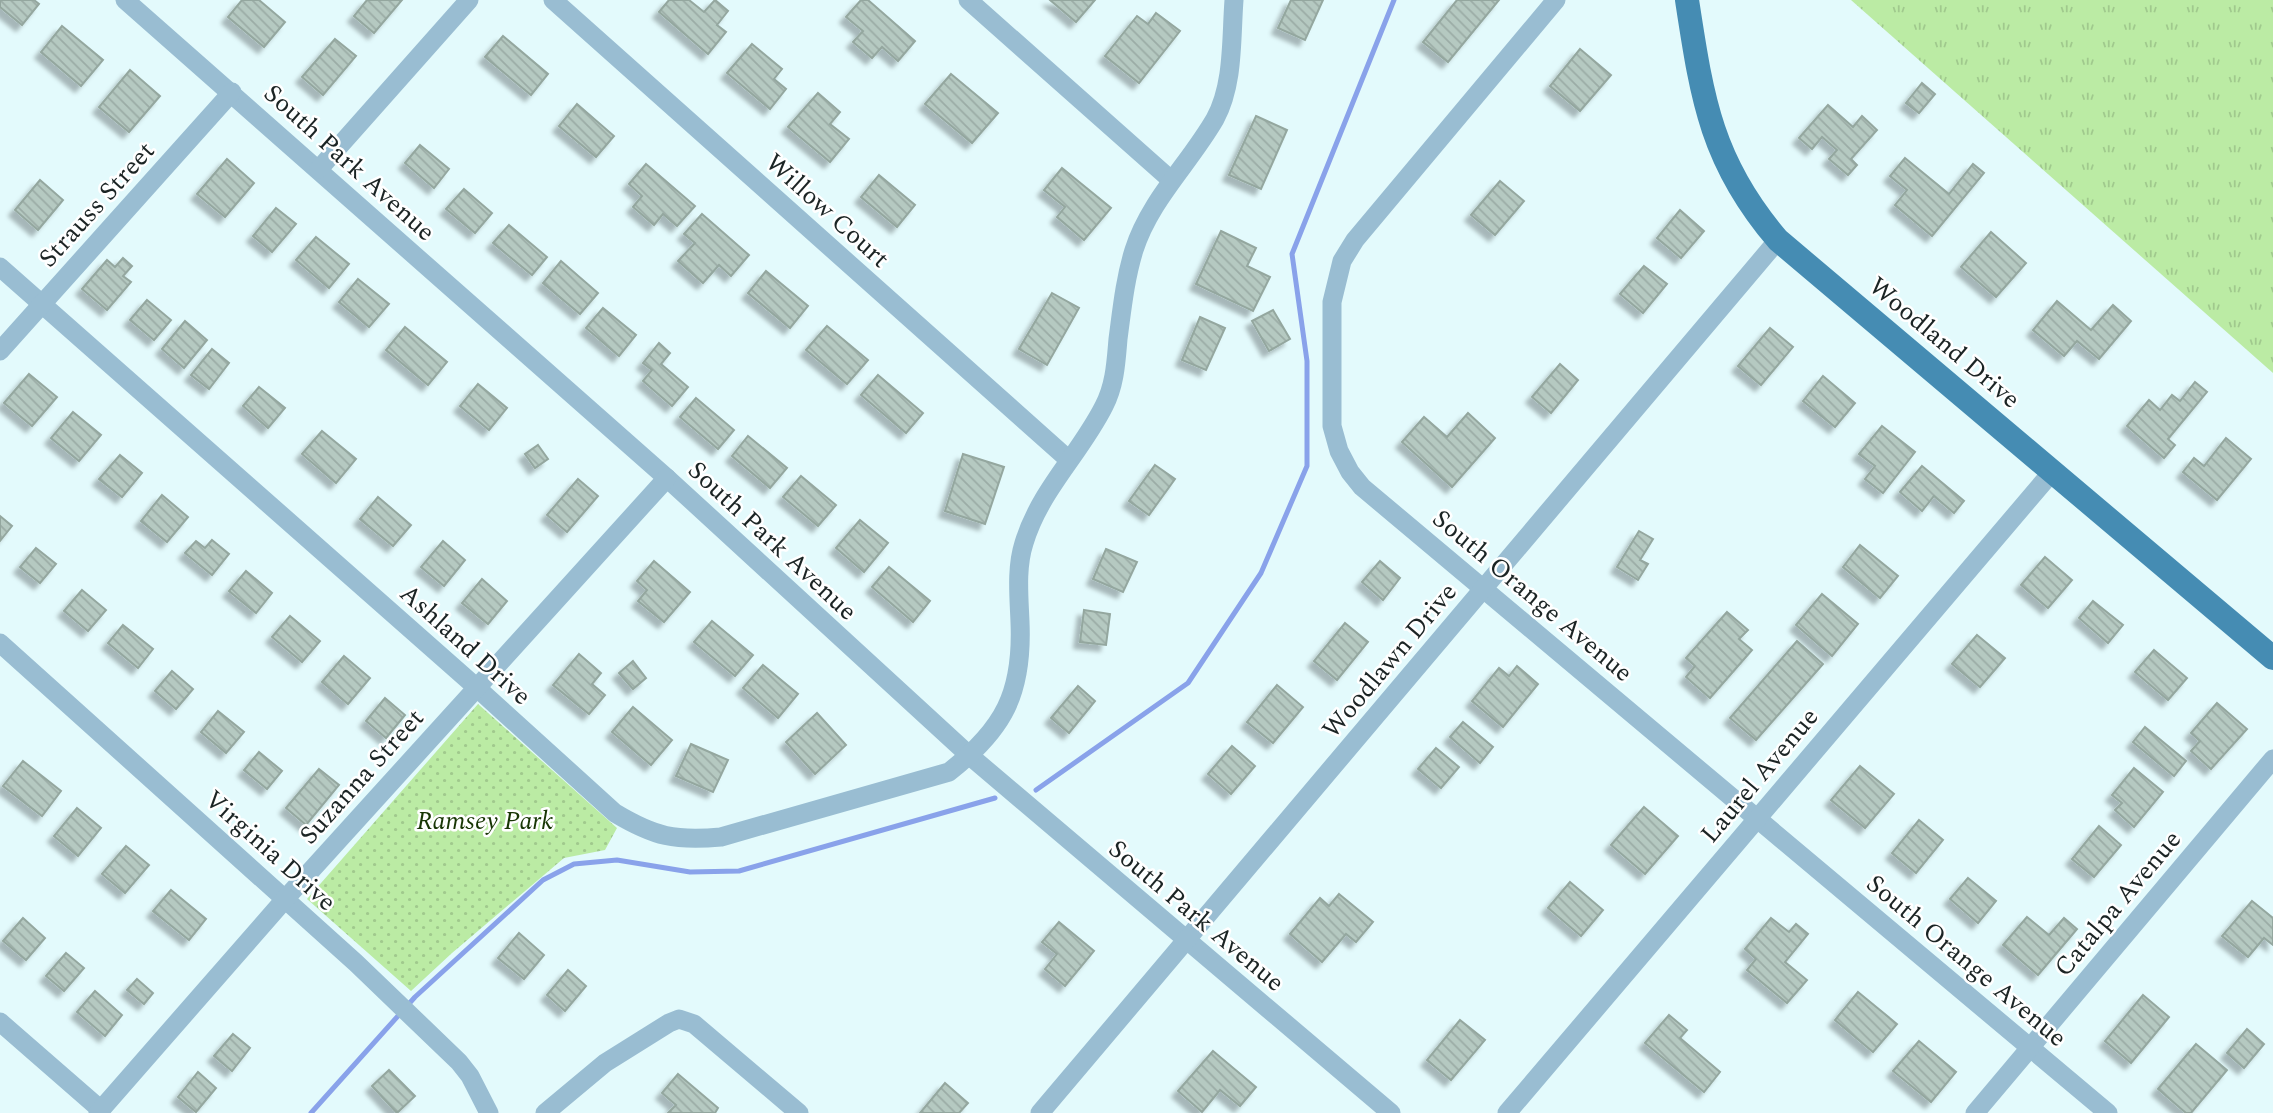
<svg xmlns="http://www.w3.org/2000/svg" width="2273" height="1113" font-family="Spectral,serif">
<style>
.grass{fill:url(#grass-tufts)}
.park{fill:url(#park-dots)}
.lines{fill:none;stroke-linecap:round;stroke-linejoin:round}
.stream{stroke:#89a2ea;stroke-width:5}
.building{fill:url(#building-back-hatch);stroke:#94a79f;stroke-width:2;filter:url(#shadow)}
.minor{stroke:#99bdd2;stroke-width:19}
.major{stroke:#458cb3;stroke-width:24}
.labels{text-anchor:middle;stroke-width:5;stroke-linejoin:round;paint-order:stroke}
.street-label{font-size:26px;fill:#1b2424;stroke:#fff}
.park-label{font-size:26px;font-style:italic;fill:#183604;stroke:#fff}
</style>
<defs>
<pattern id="grass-tufts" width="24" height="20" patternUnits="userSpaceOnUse" patternTransform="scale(1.75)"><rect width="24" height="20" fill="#bbeba4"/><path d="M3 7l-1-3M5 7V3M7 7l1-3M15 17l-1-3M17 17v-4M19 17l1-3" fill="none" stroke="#a0c98d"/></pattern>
<pattern id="park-dots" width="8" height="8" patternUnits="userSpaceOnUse" patternTransform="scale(1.75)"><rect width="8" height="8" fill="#bbeba4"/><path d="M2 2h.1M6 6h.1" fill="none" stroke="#a0c98d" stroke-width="1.8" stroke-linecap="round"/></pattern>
<pattern id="building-back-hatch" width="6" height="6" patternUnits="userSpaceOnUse" patternTransform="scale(1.75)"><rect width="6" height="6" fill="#b5c9c1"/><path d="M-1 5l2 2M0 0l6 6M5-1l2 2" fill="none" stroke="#9baca6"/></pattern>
<filter id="shadow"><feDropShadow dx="-6" dy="6" stdDeviation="2" flood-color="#0004"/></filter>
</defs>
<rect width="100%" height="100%" fill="#e3fafc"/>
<polygon class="grass" points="1851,0 2273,0 2273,373"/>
<polygon class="park" points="478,704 617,828 605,850 564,858 452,953 411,991 307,899"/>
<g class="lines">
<g class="stream">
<polyline points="1036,790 1188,683 1261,573 1307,466 1307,361 1292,254 1394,0"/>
<polyline points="311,1113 415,997 543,880 574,864 617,860 690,872 739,871 995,798"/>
</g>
</g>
<g class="building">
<polygon points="0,0 34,0 39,4 22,25 0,7"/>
<polygon points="242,0 259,0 285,22 264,47 228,17"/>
<polygon points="367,0 402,0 374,33 354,16"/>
<polygon points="669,0 689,0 704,12 715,0 728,11 717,25 726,32 708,54 659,12"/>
<polygon points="861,0 868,0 915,41 898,61 882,47 872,58 853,42 863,31 846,17"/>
<polygon points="1050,0 1095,0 1076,22"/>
<polygon points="1291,0 1323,0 1305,40 1278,28"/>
<polygon points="1457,0 1499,0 1448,62 1423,42"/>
<polygon points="1156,13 1180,31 1139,83 1105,56 1137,16 1148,24"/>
<polygon points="62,26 103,60 81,86 41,52"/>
<polygon points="503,36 548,74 531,95 485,57"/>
<polygon points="335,39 356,56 323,95 302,77"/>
<polygon points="752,44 782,69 774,79 786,89 770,109 727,73"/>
<polygon points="1580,49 1611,75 1580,111 1550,86"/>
<polygon points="130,70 160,96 129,132 99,107"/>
<polygon points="951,74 998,113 972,143 925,104"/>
<polygon points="1922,83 1935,94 1919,113 1906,103"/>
<polygon points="818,93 840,112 830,124 849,139 830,162 788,127"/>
<polygon points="577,104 614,136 596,157 559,126"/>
<polygon points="1828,105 1853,127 1862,116 1877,130 1851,159 1857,165 1848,175 1829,159 1837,150 1822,137 1812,149 1799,138"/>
<polygon points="1256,116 1287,130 1261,189 1229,175"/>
<polygon points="420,145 449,169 434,188 405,163"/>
<polygon points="1905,158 1949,194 1973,164 1984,173 1932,236 1895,205 1907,190 1890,176"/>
<polygon points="227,159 254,183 225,217 197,194"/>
<polygon points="646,164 695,206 677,226 663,214 654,225 633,207 642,196 629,184"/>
<polygon points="1062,168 1111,208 1084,240 1057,217 1065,207 1044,190"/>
<polygon points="879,175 915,205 897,227 861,197"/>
<polygon points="40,180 63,200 38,230 15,210"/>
<polygon points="1500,181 1524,201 1495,235 1471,215"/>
<polygon points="464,189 492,213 475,233 446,209"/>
<polygon points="276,208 296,224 272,252 253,236"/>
<polygon points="1680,210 1704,231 1681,258 1657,238"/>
<polygon points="702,214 749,255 731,276 719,265 703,283 678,261 695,243 684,234"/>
<polygon points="509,225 547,257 532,275 493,243"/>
<polygon points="1221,231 1256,248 1247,266 1270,277 1253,311 1196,284"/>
<polygon points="1991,232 2026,263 1996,297 1961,267"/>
<polygon points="316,237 349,264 329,288 296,260"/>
<polygon points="123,258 132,266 123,276 131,282 107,310 82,289 107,260 115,267"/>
<polygon points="561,261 598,293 580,314 543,283"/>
<polygon points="1644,266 1667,284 1643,313 1620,294"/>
<polygon points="766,271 808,306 790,328 748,293"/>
<polygon points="358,279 389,304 369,327 339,302"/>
<polygon points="1052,293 1079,308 1047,365 1019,349"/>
<polygon points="147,300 171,320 154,340 130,320"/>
<polygon points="2057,301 2091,330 2113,305 2131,321 2099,359 2077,341 2064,356 2033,330"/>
<polygon points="603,308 636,335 619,356 586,328"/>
<polygon points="1273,310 1290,339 1269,351 1252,321"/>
<polygon points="1200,317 1225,328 1206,370 1182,360"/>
<polygon points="185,321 207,340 184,368 162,349"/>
<polygon points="827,326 868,360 847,384 806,350"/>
<polygon points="405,327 447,362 428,385 386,350"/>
<polygon points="1770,328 1793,347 1761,385 1738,366"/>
<polygon points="659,343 670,353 661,364 688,387 672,406 643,381 652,370 643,363"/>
<polygon points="212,349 229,363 209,389 191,375"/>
<polygon points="1560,364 1578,380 1551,413 1532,397"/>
<polygon points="29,374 57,397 32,426 4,403"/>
<polygon points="878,375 923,413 906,433 861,395"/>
<polygon points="1823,376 1855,403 1835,427 1803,401"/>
<polygon points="2195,382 2207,392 2168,439 2175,445 2164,458 2127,426 2149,400 2160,410 2172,395 2180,401"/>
<polygon points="478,384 507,408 489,430 460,406"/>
<polygon points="259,387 285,408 268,428 243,406"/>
<polygon points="696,398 734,430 718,449 680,417"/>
<polygon points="73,412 101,435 79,461 51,438"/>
<polygon points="1468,413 1495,438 1452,487 1402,442 1424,417 1447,437"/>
<polygon points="1882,426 1915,452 1883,493 1865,479 1875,466 1859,454"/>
<polygon points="322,431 356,459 336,483 302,454"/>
<polygon points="748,436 787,468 770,488 732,456"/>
<polygon points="2226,438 2251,459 2217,500 2183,472 2194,458 2204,466"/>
<polygon points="538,445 548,459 535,468 525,454"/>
<polygon points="963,454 1004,467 985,524 945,511"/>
<polygon points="120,455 142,473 122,497 99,479"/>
<polygon points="1155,465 1175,479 1149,515 1129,501"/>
<polygon points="1922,466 1964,501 1954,513 1934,496 1922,511 1900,492"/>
<polygon points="801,476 836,505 818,526 783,497"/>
<polygon points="578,479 598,496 567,532 547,515"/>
<polygon points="162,495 188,517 167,542 141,521"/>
<polygon points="378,497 411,525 393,546 360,519"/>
<polygon points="0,516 12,526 0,541"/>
<polygon points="860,520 888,543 864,572 836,548"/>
<polygon points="1639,531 1653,539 1640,560 1648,564 1638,580 1617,567"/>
<polygon points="212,540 229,554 212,575 185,553 196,541 205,548"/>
<polygon points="443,541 465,560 444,586 421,567"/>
<polygon points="1860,545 1898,576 1880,598 1843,567"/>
<polygon points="36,548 56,564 40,583 20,567"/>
<polygon points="1106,549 1137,562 1123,592 1093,579"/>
<polygon points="2045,557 2072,580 2048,608 2021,585"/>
<polygon points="654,561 690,592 664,622 638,601 647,590 637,581"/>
<polygon points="1380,561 1400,578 1383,600 1362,582"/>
<polygon points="889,567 930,601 913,622 872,587"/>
<polygon points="246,571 272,593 256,613 229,591"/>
<polygon points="482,579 507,601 488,624 462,603"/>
<polygon points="82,590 106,610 88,631 64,611"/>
<polygon points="1822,594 1858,624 1832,656 1796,625"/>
<polygon points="2093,601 2123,625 2108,643 2079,618"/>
<polygon points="1084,610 1110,614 1106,645 1080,642"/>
<polygon points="1727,612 1748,630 1739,639 1752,650 1710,698 1686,677 1695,666 1686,658"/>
<polygon points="290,616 320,641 302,662 272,637"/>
<polygon points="712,621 753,655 735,676 694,642"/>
<polygon points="1345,623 1368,642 1337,680 1314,661"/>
<polygon points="123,625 153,649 138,668 108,643"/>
<polygon points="1977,635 2005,658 1980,687 1952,664"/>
<polygon points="1797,641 1823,664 1756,740 1730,718"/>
<polygon points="2154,650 2187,678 2168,700 2135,672"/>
<polygon points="579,654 601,673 592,684 605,695 589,714 553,685"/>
<polygon points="344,656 370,678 348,704 322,682"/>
<polygon points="633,661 646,678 633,689 619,673"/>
<polygon points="763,665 798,694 778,718 743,688"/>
<polygon points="1517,666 1538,684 1503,727 1472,701 1499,668 1509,676"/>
<polygon points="172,671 193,689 176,709 155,691"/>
<polygon points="1277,685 1303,707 1273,743 1247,722"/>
<polygon points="1078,686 1095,701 1069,733 1051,718"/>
<polygon points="385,698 405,715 386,738 366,721"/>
<polygon points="2217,703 2247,729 2211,769 2191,751 2200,741 2191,733"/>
<polygon points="633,707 672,740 651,765 612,732"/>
<polygon points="218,711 244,732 226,753 201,732"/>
<polygon points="817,713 846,745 815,774 786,742"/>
<polygon points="1463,722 1493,747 1480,763 1450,737"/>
<polygon points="2145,727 2186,761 2174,776 2133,742"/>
<polygon points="691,744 728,760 713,792 676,776"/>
<polygon points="1232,746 1255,766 1231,794 1208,774"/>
<polygon points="1436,748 1459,767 1441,788 1418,769"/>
<polygon points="259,752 282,771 267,789 244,770"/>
<polygon points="23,761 61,791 42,816 3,786"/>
<polygon points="1860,766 1894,794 1865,828 1831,800"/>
<polygon points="2134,768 2163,792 2134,827 2115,810 2122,803 2112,795"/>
<polygon points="319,769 339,785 306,825 286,808"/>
<polygon points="1644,807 1678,836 1645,874 1611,845"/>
<polygon points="77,808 101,828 78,856 54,836"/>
<polygon points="1919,820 1943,840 1916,873 1892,853"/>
<polygon points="2099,826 2121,845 2094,877 2072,859"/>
<polygon points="126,846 149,865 125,893 102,874"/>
<polygon points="1968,878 1996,901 1978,923 1950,899"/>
<polygon points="1570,882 1603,910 1581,936 1548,908"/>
<polygon points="171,890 206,919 189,940 153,911"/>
<polygon points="1339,894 1373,922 1356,942 1346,934 1322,962 1290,934 1320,898 1329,906"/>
<polygon points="2252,901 2273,918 2273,945 2264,938 2248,957 2222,936"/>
<polygon points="2027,917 2049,935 2064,918 2077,929 2038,975 2003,945"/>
<polygon points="23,918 45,938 26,960 3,941"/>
<polygon points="1771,918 1789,932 1796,924 1808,934 1785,962 1807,980 1787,1003 1747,970 1756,959 1745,949"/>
<polygon points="1059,922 1094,951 1065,986 1045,969 1057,954 1042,942"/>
<polygon points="519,933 544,955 524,979 498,958"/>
<polygon points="66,953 84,968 64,991 46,976"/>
<polygon points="568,970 586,986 565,1011 547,995"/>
<polygon points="137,979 153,993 144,1004 127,990"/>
<polygon points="95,991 122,1015 105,1036 77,1012"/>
<polygon points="1858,992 1897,1024 1873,1052 1835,1020"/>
<polygon points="2143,995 2169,1017 2131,1063 2105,1041"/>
<polygon points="1669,1015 1687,1030 1680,1038 1720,1072 1704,1092 1645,1043"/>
<polygon points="1460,1020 1485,1040 1451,1080 1427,1060"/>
<polygon points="2247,1029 2264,1044 2244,1068 2227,1053"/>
<polygon points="233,1034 250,1048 232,1071 214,1056"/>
<polygon points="1919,1041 1956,1072 1931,1102 1893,1071"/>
<polygon points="2196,1044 2227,1070 2191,1113 2186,1113 2158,1089"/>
<polygon points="1213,1051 1256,1087 1240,1106 1220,1090 1202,1112 1178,1091"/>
<polygon points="389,1070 415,1096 397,1113 372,1086"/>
<polygon points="198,1072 216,1088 196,1112 178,1097"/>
<polygon points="678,1074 718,1108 715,1113 668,1113 676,1105 662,1093"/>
<polygon points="945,1083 968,1103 959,1113 920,1113"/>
</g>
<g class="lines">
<g class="minor">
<polyline points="125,0 667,478 970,756 1391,1113"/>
<polyline points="553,0 1069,460"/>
<polyline points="968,0 1171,180"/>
<polyline points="1556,0 1355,240 1342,261 1332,302 1332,426 1339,451 1350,472 1362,487 2108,1113"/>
<polyline points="319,169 469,0"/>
<path d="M0 267 476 687 615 813C655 837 675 841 721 837L949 772C1004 729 1023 693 1020 622 1019 596 1016 568 1024 543 1040 490 1080 454 1104 406 1115 385 1116 362 1118 339 1122 309 1125 279 1134 250 1150 200 1189 164 1215 119 1234 84 1231 39 1234 0"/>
<polyline points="0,351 232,92"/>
<polyline points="0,643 356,963 459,1062 470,1076 489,1113"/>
<polyline points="0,1022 101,1110"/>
<polyline points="98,1113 286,898 667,478"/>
<polyline points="545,1113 605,1063 669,1023 679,1019 694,1024 799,1113"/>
<polyline points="1040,1113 1778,240"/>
<polyline points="1507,1113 2052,472"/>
<polyline points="1975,1113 2273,759"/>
</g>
<path class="major" d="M1687 0C1702 98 1711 162 1778 240L2273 658"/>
</g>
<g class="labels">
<g class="street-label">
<text transform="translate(350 162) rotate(42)" y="9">South Park Avenue</text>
<text transform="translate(96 204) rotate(-48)" y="9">Strauss Street</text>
<text transform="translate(828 210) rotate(42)" y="9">Willow Court</text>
<text transform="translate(1945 342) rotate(40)" y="9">Woodland Drive</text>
<text transform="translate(773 540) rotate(43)" y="9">South Park Avenue</text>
<text transform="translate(1533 595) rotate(40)" y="9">South Orange Avenue</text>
<text transform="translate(466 644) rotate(42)" y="9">Ashland Drive</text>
<text transform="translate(1389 660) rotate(-50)" y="9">Woodlawn Drive</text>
<text transform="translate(1759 775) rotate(-50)" y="9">Laurel Avenue</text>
<text transform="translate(361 776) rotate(-48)" y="9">Suzanna Street</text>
<text transform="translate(271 850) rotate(42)" y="9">Virginia Drive</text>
<text transform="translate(2117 903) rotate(-50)" y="9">Catalpa Avenue</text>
<text transform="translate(1197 915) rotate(40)" y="9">South Park Avenue</text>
<text transform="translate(1967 960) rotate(40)" y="9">South Orange Avenue</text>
</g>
<g class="park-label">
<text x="485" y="829">Ramsey Park</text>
</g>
</g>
</svg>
